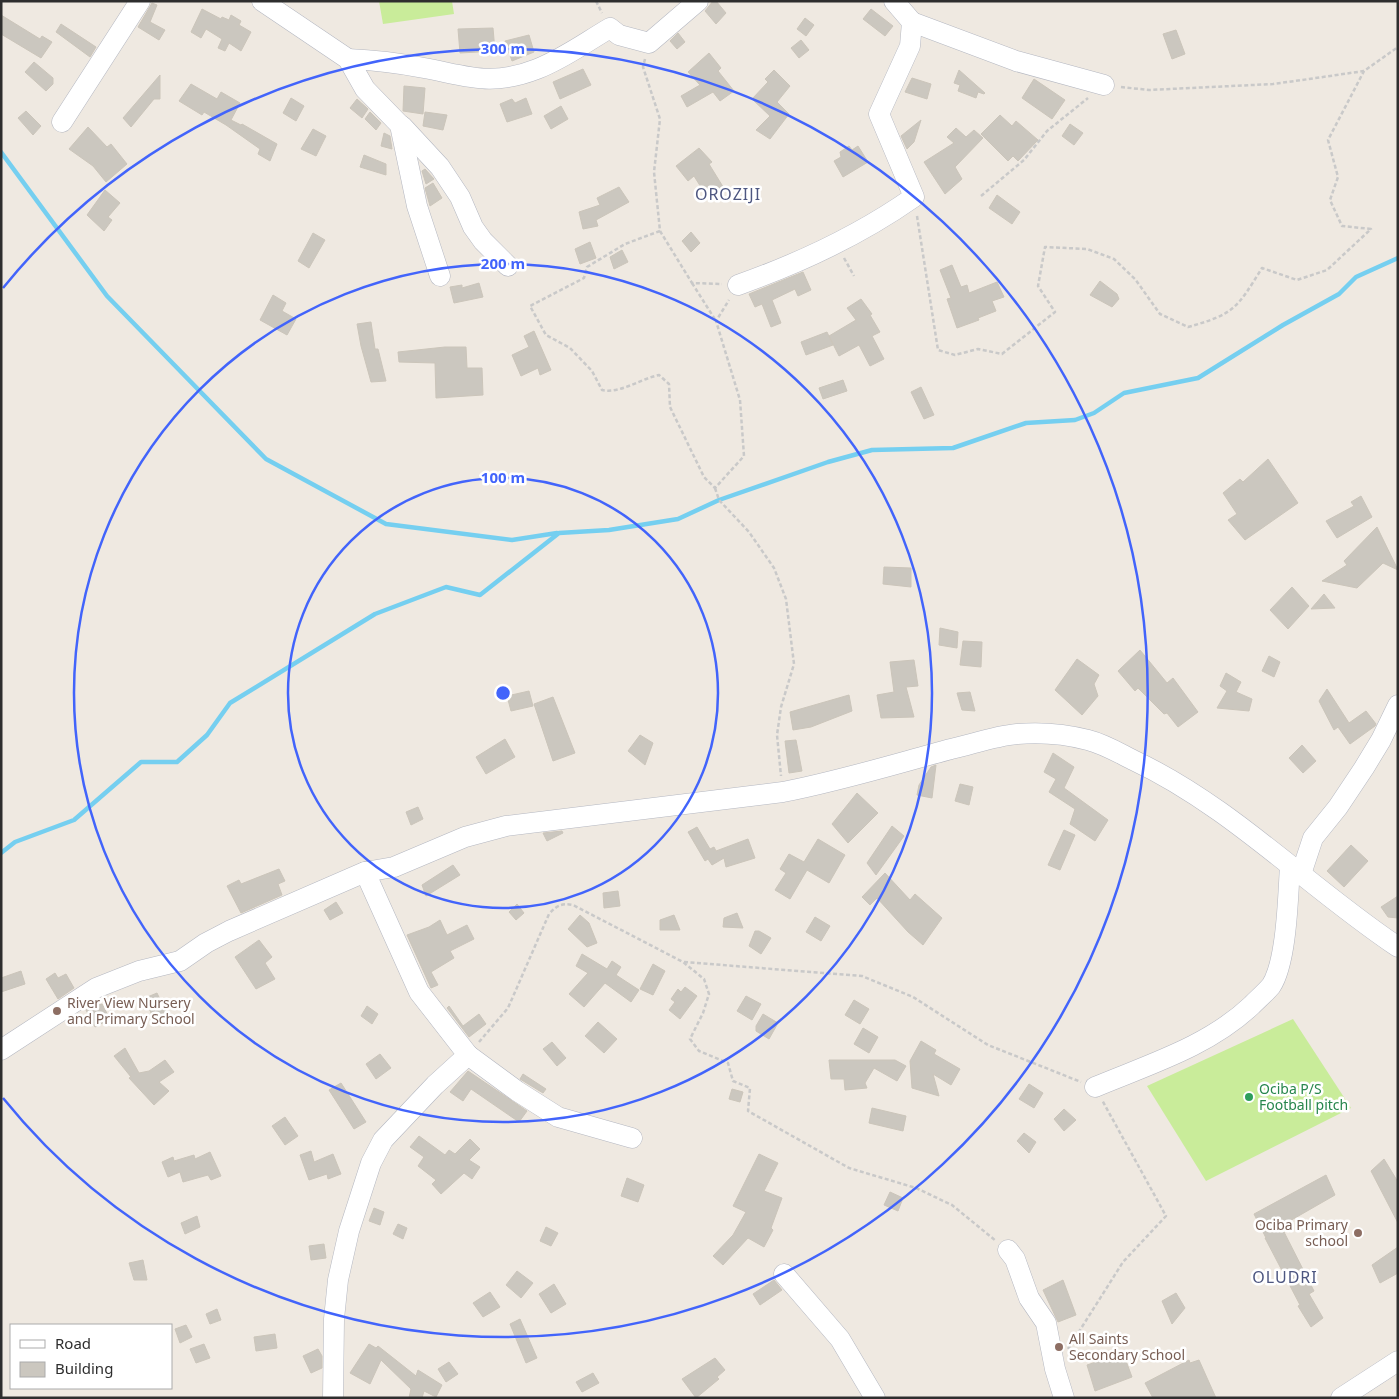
<svg xmlns="http://www.w3.org/2000/svg" width="1399" height="1399" font-family="'Noto Sans',sans-serif">
<style>
.pitch{fill:#c9ec9a}
.lines{fill:none;stroke-linecap:round;stroke-linejoin:round}
.stream{stroke:#75cff0;stroke-width:4.5}
.building{fill:#cbc7bf;stroke:#cbc5ba}
.minor-casing{stroke:#b4b7c1;stroke-width:21}
.path{stroke:#c9c9c9;stroke-width:2.5;stroke-dasharray:4 2.5;stroke-linecap:butt}
.minor{stroke:#fff;stroke-width:20}
.ring{fill:none;stroke:#4264fb;stroke-width:2.5}
.education-dot{fill:#8d6e63;stroke:#fff;stroke-width:2}
.leisure-dot{fill:#2e9e5b;stroke:#fff;stroke-width:2}
.labels{text-anchor:middle;stroke-width:5;stroke-linejoin:round;paint-order:stroke}
.education-label{font-size:14px;fill:#785e54;stroke:#fff;text-anchor:start}
.leisure-label{font-size:14px;fill:#27864d;stroke:#fff;text-anchor:start}
.quarter-label{font-size:16px;letter-spacing:1px;fill:#4d5680;stroke:#fff}
.centre{fill:#4264fb;stroke:#fff;stroke-width:2.5}
.ring-label{font-size:15px;text-anchor:middle;font-weight:bold;fill:#4264fb;stroke:#fff;stroke-width:5;stroke-linejoin:round;paint-order:stroke}
</style>
<rect width="100%" height="100%" fill="#efe9e1"/>
<g class="pitch">
<polygon points="379,1 452,1 454,14 383,24"/>
<polygon points="1293,1019 1351,1108 1206,1181 1147,1086"/>
</g>
<g class="lines">
<g class="stream">
<polyline points="1,152 107,296 266,459 386,524 512,540 557,533"/>
<polyline points="1,853 15,842 74,820 141,762 177,762 207,735 230,703 375,614 446,587 480,595 559,533 609,530 678,519 719,500 828,462 872,450 953,448 1026,423 1075,420 1094,413 1124,393 1198,378 1283,325 1339,294 1356,277 1398,258"/>
</g>
</g>
<g class="building">
<polygon points="713,1 716,1 726,13 716,24 705,11"/>
<polygon points="152,3 157,5 150,22 165,30 159,40 138,27"/>
<polygon points="202,9 221,19 222,17 229,20 231,15 241,21 239,25 251,32 241,51 229,43 225,51 218,48 222,39 206,29 201,38 191,32"/>
<polygon points="871,9 893,26 885,36 863,19"/>
<polygon points="1,15 40,39 42,36 52,42 41,58 1,34"/>
<polygon points="805,18 814,25 806,36 797,29"/>
<polygon points="61,24 96,47 90,57 56,32"/>
<polygon points="493,28 495,51 460,53 458,29"/>
<polygon points="1176,30 1185,54 1172,59 1163,34"/>
<polygon points="678,33 685,42 677,49 670,41"/>
<polygon points="529,35 534,52 512,61 505,41"/>
<polygon points="801,40 809,50 799,58 791,48"/>
<polygon points="709,53 721,68 718,71 734,91 720,101 713,92 687,107 681,96 700,85 688,72"/>
<polygon points="34,62 53,78 53,84 46,91 25,72"/>
<polygon points="583,69 591,85 560,99 553,82"/>
<polygon points="774,70 790,86 777,102 789,114 770,139 756,130 770,116 752,99 768,82 765,79"/>
<polygon points="959,70 985,93 984,94 978,92 976,98 958,91 960,85 954,83"/>
<polygon points="160,75 160,99 154,99 131,127 123,118"/>
<polygon points="912,78 931,84 927,99 905,92"/>
<polygon points="1034,79 1065,100 1052,119 1022,98"/>
<polygon points="191,84 217,99 221,92 240,103 231,120 241,125 242,124 277,144 270,161 258,154 260,149 226,125 204,112 202,115 179,101"/>
<polygon points="404,86 425,88 423,114 403,111"/>
<polygon points="291,98 304,106 296,121 283,113"/>
<polygon points="526,98 532,114 507,122 500,104 512,99 515,103"/>
<polygon points="357,99 368,109 362,118 350,108"/>
<polygon points="561,106 568,119 551,129 544,116"/>
<polygon points="26,111 41,126 33,135 18,118"/>
<polygon points="370,112 381,123 376,130 365,119"/>
<polygon points="425,112 447,115 443,130 423,126"/>
<polygon points="1000,115 1012,126 1016,121 1038,140 1018,161 1013,156 1008,161 981,134"/>
<polygon points="921,120 914,142 907,149 901,136"/>
<polygon points="1070,124 1083,133 1074,145 1062,136"/>
<polygon points="88,127 107,147 111,144 127,164 106,182 93,166 69,149"/>
<polygon points="956,128 966,137 974,130 983,138 955,167 962,179 945,194 924,162 954,143 947,137"/>
<polygon points="313,129 326,136 316,156 301,149"/>
<polygon points="384,133 390,136 392,149 381,146"/>
<polygon points="849,146 852,150 858,146 868,162 843,177 834,161 841,157 840,152"/>
<polygon points="699,148 712,162 709,164 725,190 709,200 694,176 688,181 676,166"/>
<polygon points="364,155 386,164 386,175 360,167"/>
<polygon points="425,169 434,179 426,184 422,171"/>
<polygon points="433,183 442,198 430,206 425,188"/>
<polygon points="619,187 629,202 596,220 598,226 583,229 579,212 600,205 597,198"/>
<polygon points="105,190 120,203 108,217 112,220 104,231 87,215"/>
<polygon points="997,195 1020,212 1012,224 989,208"/>
<polygon points="691,232 700,243 691,252 682,241"/>
<polygon points="313,233 325,240 309,268 298,261"/>
<polygon points="590,242 596,258 580,264 575,249"/>
<polygon points="622,250 628,262 614,269 610,257"/>
<polygon points="952,265 961,287 967,285 969,293 997,282 1004,297 992,301 996,311 978,318 979,320 957,328 947,299 951,298 940,270"/>
<polygon points="803,272 811,290 798,296 795,289 772,300 781,323 771,327 762,304 755,307 749,294"/>
<polygon points="1100,281 1117,294 1119,299 1112,307 1090,295"/>
<polygon points="479,283 483,297 454,303 450,287 462,285 462,288"/>
<polygon points="273,295 286,303 282,311 296,319 287,335 260,320"/>
<polygon points="861,299 872,314 870,315 880,332 872,336 884,359 870,366 859,345 839,356 829,336 856,320 847,308"/>
<polygon points="371,322 375,349 378,349 386,381 371,382 361,346 357,324"/>
<polygon points="534,331 551,370 540,375 538,368 521,376 512,355 529,347 524,336"/>
<polygon points="827,332 833,345 806,355 801,342"/>
<polygon points="445,347 466,347 467,368 482,368 483,395 436,398 435,363 399,362 398,352"/>
<polygon points="843,380 847,391 823,399 819,388"/>
<polygon points="921,387 934,415 924,419 911,392"/>
<polygon points="1268,459 1298,503 1245,540 1228,520 1237,514 1223,493 1240,479 1243,482"/>
<polygon points="1361,496 1372,517 1337,538 1326,521 1354,506 1351,502"/>
<polygon points="1377,527 1398,570 1383,563 1357,588 1322,581 1347,565 1344,561"/>
<polygon points="884,567 911,568 911,587 883,584"/>
<polygon points="1292,587 1309,606 1288,629 1270,610"/>
<polygon points="1324,594 1335,608 1311,609"/>
<polygon points="940,628 958,632 957,648 939,645"/>
<polygon points="963,641 982,642 981,667 960,665"/>
<polygon points="1140,650 1167,683 1173,678 1198,712 1178,727 1167,713 1164,714 1138,688 1135,691 1118,671"/>
<polygon points="1269,656 1280,662 1274,677 1262,671"/>
<polygon points="1077,659 1099,675 1094,684 1098,696 1082,715 1055,690"/>
<polygon points="914,660 918,686 906,687 914,717 881,718 877,695 894,692 890,662"/>
<polygon points="1226,673 1241,682 1236,692 1252,699 1249,711 1217,708 1227,691 1220,686"/>
<polygon points="1327,689 1349,723 1366,711 1376,724 1375,726 1350,744 1338,727 1334,730 1319,701"/>
<polygon points="529,691 533,706 511,711 507,696"/>
<polygon points="970,692 975,711 962,710 957,693"/>
<polygon points="849,695 852,711 811,727 793,730 790,712"/>
<polygon points="553,697 575,753 553,761 534,704"/>
<polygon points="640,735 653,743 645,765 628,751"/>
<polygon points="505,739 515,757 486,774 476,757"/>
<polygon points="796,740 802,771 789,773 785,741"/>
<polygon points="1302,745 1316,761 1303,773 1289,758"/>
<polygon points="1053,753 1074,767 1064,788 1108,820 1095,841 1070,824 1075,809 1049,792 1056,779 1044,772"/>
<polygon points="936,765 932,798 917,795 919,785 931,767"/>
<polygon points="960,784 973,787 969,805 955,801"/>
<polygon points="857,793 878,813 848,843 832,824"/>
<polygon points="418,807 423,819 411,825 406,812"/>
<polygon points="892,826 904,836 876,875 867,863"/>
<polygon points="697,827 710,849 714,847 716,851 748,839 755,858 726,867 724,858 712,865 708,859 705,861 688,832"/>
<polygon points="1064,830 1075,835 1060,870 1048,865"/>
<polygon points="562,831 563,833 547,841 543,833"/>
<polygon points="818,839 845,855 829,883 807,870 790,899 775,890 786,873 780,869 789,854 804,862"/>
<polygon points="1351,845 1368,861 1344,887 1327,871"/>
<polygon points="453,865 460,875 426,896 422,885"/>
<polygon points="279,869 285,881 278,884 282,895 241,913 227,886 239,880 241,884"/>
<polygon points="885,873 910,900 915,894 942,918 923,945 908,932 877,898 870,905 862,897"/>
<polygon points="618,891 620,906 604,908 603,893"/>
<polygon points="1398,896 1398,918 1388,917 1381,907"/>
<polygon points="336,902 343,913 330,920 324,910"/>
<polygon points="517,904 524,913 516,920 509,912"/>
<polygon points="737,913 743,928 723,927 724,918"/>
<polygon points="580,915 589,923 597,943 587,947 568,929"/>
<polygon points="674,915 680,930 660,930 660,920"/>
<polygon points="815,917 830,926 821,941 806,932"/>
<polygon points="440,920 447,935 467,925 474,939 450,951 454,958 431,972 438,985 431,988 407,935 429,927"/>
<polygon points="755,931 759,931 771,938 761,954 749,946"/>
<polygon points="259,940 272,957 265,963 275,979 256,989 235,957"/>
<polygon points="582,954 607,969 612,961 621,967 616,975 639,990 631,1002 605,983 584,1007 569,994 588,973 576,966"/>
<polygon points="653,964 665,971 653,995 640,989"/>
<polygon points="21,971 25,984 1,992 1,978"/>
<polygon points="55,973 58,978 66,974 74,988 58,999 46,979"/>
<polygon points="685,987 697,996 680,1019 669,1010 675,1002 671,999 678,989 681,992"/>
<polygon points="157,993 166,1012 153,1018 145,998"/>
<polygon points="746,996 761,1004 752,1020 737,1011"/>
<polygon points="854,1000 869,1009 860,1024 845,1015"/>
<polygon points="97,1004 102,1004 110,1019 95,1027 86,1010"/>
<polygon points="367,1006 378,1014 372,1024 361,1016"/>
<polygon points="449,1006 463,1026 479,1014 486,1024 469,1037 447,1008"/>
<polygon points="763,1014 778,1023 769,1039 756,1031 756,1026"/>
<polygon points="598,1022 617,1039 604,1053 585,1036"/>
<polygon points="863,1028 878,1037 869,1053 854,1044"/>
<polygon points="921,1041 936,1050 934,1054 960,1069 951,1085 933,1074 939,1096 912,1088 910,1061"/>
<polygon points="552,1042 566,1058 557,1066 543,1049"/>
<polygon points="125,1048 139,1073 149,1071 165,1060 174,1072 159,1082 169,1091 154,1105 129,1078 131,1077 114,1056"/>
<polygon points="380,1054 391,1068 376,1079 366,1064"/>
<polygon points="829,1060 895,1060 906,1066 897,1081 874,1068 865,1083 867,1088 845,1090 844,1079 831,1079"/>
<polygon points="468,1071 527,1111 519,1122 471,1089 463,1101 450,1092"/>
<polygon points="523,1074 546,1089 543,1093 520,1079"/>
<polygon points="341,1083 366,1122 354,1129 329,1090"/>
<polygon points="1029,1084 1043,1093 1034,1108 1019,1099"/>
<polygon points="732,1089 743,1092 740,1102 729,1099"/>
<polygon points="872,1108 906,1116 903,1131 869,1123"/>
<polygon points="1064,1109 1076,1120 1064,1131 1054,1119"/>
<polygon points="285,1117 298,1136 285,1145 272,1126"/>
<polygon points="1024,1133 1036,1142 1029,1153 1017,1141"/>
<polygon points="419,1136 445,1155 449,1150 455,1154 470,1139 480,1149 469,1160 480,1167 472,1179 464,1173 441,1194 432,1184 436,1180 418,1166 424,1157 410,1147"/>
<polygon points="311,1151 314,1162 333,1154 341,1174 328,1179 327,1174 309,1180 300,1155"/>
<polygon points="210,1152 221,1176 211,1180 208,1175 183,1182 180,1172 168,1177 162,1162 173,1157 174,1161 194,1155 195,1159"/>
<polygon points="759,1154 778,1163 764,1191 782,1198 771,1228 773,1230 764,1247 748,1238 723,1265 713,1256 733,1235 746,1212 733,1206"/>
<polygon points="1384,1159 1398,1182 1398,1223 1371,1171"/>
<polygon points="1326,1175 1335,1195 1281,1226 1314,1291 1309,1294 1323,1318 1311,1327 1298,1306 1300,1305 1265,1238 1266,1238 1254,1214"/>
<polygon points="627,1178 644,1185 638,1202 621,1196"/>
<polygon points="890,1192 903,1198 898,1211 884,1205"/>
<polygon points="374,1208 384,1212 380,1225 369,1221"/>
<polygon points="197,1216 200,1227 185,1234 181,1223"/>
<polygon points="398,1224 407,1228 403,1239 393,1234"/>
<polygon points="546,1227 558,1233 551,1246 540,1241"/>
<polygon points="324,1244 326,1258 311,1260 309,1246"/>
<polygon points="1398,1247 1398,1273 1380,1283 1372,1265"/>
<polygon points="143,1260 147,1280 134,1280 129,1263"/>
<polygon points="517,1271 533,1283 521,1298 506,1285"/>
<polygon points="774,1280 782,1290 760,1305 753,1294"/>
<polygon points="1063,1280 1076,1315 1058,1322 1043,1290"/>
<polygon points="554,1284 566,1304 551,1313 539,1294"/>
<polygon points="490,1292 500,1307 483,1317 473,1303"/>
<polygon points="1176,1293 1185,1308 1172,1324 1162,1301"/>
<polygon points="217,1309 221,1320 210,1324 206,1314"/>
<polygon points="520,1319 537,1358 526,1363 510,1324"/>
<polygon points="186,1325 192,1337 180,1343 175,1329"/>
<polygon points="275,1334 277,1348 256,1351 254,1337"/>
<polygon points="204,1344 210,1358 196,1363 190,1349"/>
<polygon points="369,1344 376,1348 378,1346 416,1376 418,1370 442,1385 436,1397 424,1391 422,1398 409,1398 411,1389 381,1360 370,1384 350,1373"/>
<polygon points="318,1349 322,1356 322,1368 311,1373 303,1356"/>
<polygon points="1123,1353 1132,1377 1095,1391 1087,1365"/>
<polygon points="715,1358 725,1370 717,1377 719,1379 696,1398 682,1379"/>
<polygon points="1189,1360 1190,1363 1199,1360 1216,1398 1153,1398 1145,1383"/>
<polygon points="449,1362 458,1374 446,1382 438,1369"/>
<polygon points="593,1373 599,1383 582,1392 576,1382"/>
</g>
<g class="lines">
<defs>
<g id="minor">
<polyline points="262,1 348,59 365,89 400,125 417,206 440,276"/>
<polyline points="912,22 1016,61 1104,85"/>
<path d="M348 59C374 60 399 63 424 68 468 76 491 87 537 69 563 59 586 42 610 28L619 35 649 43 698 1"/>
<polyline points="62,122 140,1"/>
<polyline points="402,126 440,167 460,197 473,227 483,241 508,266"/>
<path d="M738 285C800 263 860 235 914 197L879 114 910 46 912 22 894 1"/>
<polyline points="1301,874 1313,838 1338,807 1364,768 1381,740 1398,705"/>
<path d="M1 1050 96 988 139 971 180 961 206 943 229 931 365 872 394 867 465 837 506 826 783 792C840 781 895 764 951 749 973 744 995 736 1017 734 1041 732 1065 734 1088 740 1104 744 1119 753 1133 760 1231 806 1308 887 1398 947"/>
<polyline points="468,1055 517,1091 558,1117 632,1138"/>
<path d="M1095 1087C1150 1064 1209 1046 1252 1005 1258 999 1266 992 1271 986 1287 962 1288 895 1290 866"/>
<polyline points="1008,1250 1015,1259 1029,1298 1046,1323 1055,1369 1064,1398"/>
<polyline points="784,1274 840,1339 875,1398"/>
<polyline points="333,1398 334,1319 338,1280 349,1231 371,1163 383,1140 435,1085 468,1055 419,992 365,872"/>
<polyline points="1341,1398 1398,1361"/>
</g>
</defs>
<use href="#minor" class="minor-casing"/>
<g class="path">
<polyline points="596,1 602,13"/>
<polyline points="645,59 643,67 660,119 654,172 660,231 692,283 722,284"/>
<polyline points="1121,87 1149,90 1273,84 1309,79 1364,71 1398,47"/>
<polyline points="981,196 1024,160 1047,131 1088,98"/>
<path d="M917 216 938 350 955 355 978 349 1002 354 1055 312 1038 286 1045 247 1087 249 1114 259 1135 279 1160 314 1188 327C1235 314 1237 308 1262 268L1297 280 1327 270 1371 229 1342 226 1330 200 1338 177 1328 140 1364 71"/>
<path d="M660 231 625 244 587 267 584 278 530 306 546 335 570 348 592 371 602 390C620 394 640 379 659 375L669 384 670 407 704 477 715 488 744 456 740 400 716 321 729 300"/>
<polyline points="844,258 854,276"/>
<polyline points="692,283 716,321"/>
<polyline points="715,488 719,500 749,532 774,568 786,599 794,664 781,707 777,735 781,776"/>
<polyline points="684,962 862,976 913,997 988,1045 1081,1082"/>
<path d="M479 1042 508 1008 549 914C557 905 562 903 573 905L683 962 704 979 709 994 703 1013 690 1039 699 1051 728 1063 733 1081 750 1088 748 1111 849 1168 916 1188 952 1205 996 1241"/>
<polyline points="1068,1349 1123,1262 1166,1216 1102,1100"/>
</g>
<use href="#minor" class="minor"/>
</g>
<g class="ring">
<circle cx="503" cy="693" r="215"/>
<circle cx="503" cy="693" r="429"/>
<path d="M3 288A644 644 0 1 1 3 1098"/>
</g>
<g class="education-dot">
<circle cx="57" cy="1011" r="5"/>
<circle cx="1358" cy="1233" r="5"/>
<circle cx="1059" cy="1347" r="5"/>
</g>
<circle class="leisure-dot" cx="1249" cy="1097" r="5"/>
<g class="labels">
<g class="education-label">
<text x="67" y="1008">River View Nursery<tspan x="67" dy="16">and Primary School</tspan></text>
<text x="1348" y="1230" text-anchor="end">Ociba Primary<tspan x="1348" dy="16">school</tspan></text>
<text x="1069" y="1344">All Saints<tspan x="1069" dy="16">Secondary School</tspan></text>
</g>
<g class="leisure-label">
<text x="1259" y="1094">Ociba P/S<tspan x="1259" dy="16">Football pitch</tspan></text>
</g>
<g class="quarter-label">
<text x="728" y="200">OROZIJI</text>
<text x="1285" y="1283">OLUDRI</text>
</g>
</g>
<circle cx="503" cy="693" r="8" class="centre"/>
<g class="ring-label">
<text x="503" y="54">300 m</text>
<text x="503" y="269">200 m</text>
<text x="503" y="483">100 m</text>
</g>
<rect width="1399" height="1399" fill="none" stroke="#2e2e2e" stroke-width="5"/>
<rect x="10" y="1324" width="162" height="65" fill="#ffffff" stroke="#ababab"/>
<rect x="20" y="1340" width="25" height="8" fill="#ffffff" stroke="#ababab"/>
<text x="55" y="1349" font-size="15" fill="#2e2e2e">Road</text>
<rect x="20" y="1362" width="25" height="15" fill="#cbc7bf" stroke="#ababab"/>
<text x="55" y="1374" font-size="15" fill="#2e2e2e">Building</text>
</svg>
